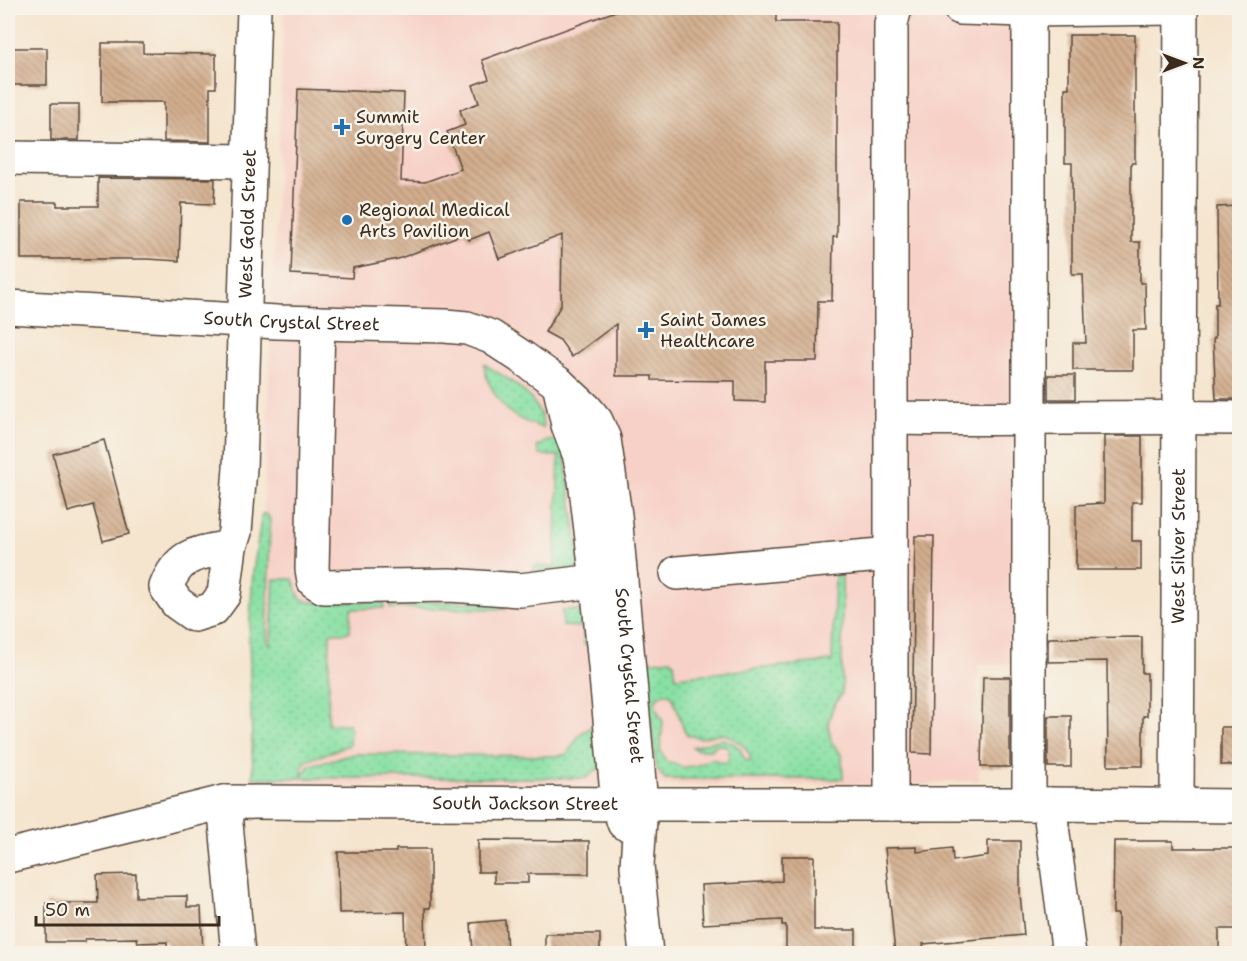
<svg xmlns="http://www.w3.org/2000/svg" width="1247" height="961" font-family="'Shantell Sans',sans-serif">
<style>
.built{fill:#f7d1c7}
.grass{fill:url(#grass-dots);stroke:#628561;stroke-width:1.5;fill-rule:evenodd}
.building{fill:url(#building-back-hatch)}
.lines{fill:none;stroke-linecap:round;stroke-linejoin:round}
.minor-casing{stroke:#574639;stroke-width:36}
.minor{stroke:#fff;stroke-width:33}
.poi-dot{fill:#1f6fb2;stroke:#f7f3e8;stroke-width:2}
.labels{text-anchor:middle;stroke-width:5;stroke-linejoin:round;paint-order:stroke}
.poi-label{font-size:18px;fill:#3b2a1e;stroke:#f7f3e8;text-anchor:start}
.street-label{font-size:18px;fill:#3b2a1e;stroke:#f7f3e8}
</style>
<defs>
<pattern id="grass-dots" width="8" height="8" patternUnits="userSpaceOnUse" patternTransform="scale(1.5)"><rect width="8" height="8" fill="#88e0a4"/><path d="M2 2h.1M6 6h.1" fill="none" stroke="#76c08d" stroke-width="1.8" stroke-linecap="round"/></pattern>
<pattern id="building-back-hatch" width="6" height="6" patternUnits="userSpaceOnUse" patternTransform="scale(1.5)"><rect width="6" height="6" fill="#d3ae8e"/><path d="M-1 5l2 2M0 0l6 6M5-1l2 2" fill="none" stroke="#ac8e73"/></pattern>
</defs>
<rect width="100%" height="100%" fill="#f7f3e8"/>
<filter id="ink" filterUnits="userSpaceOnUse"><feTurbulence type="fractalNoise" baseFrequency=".0167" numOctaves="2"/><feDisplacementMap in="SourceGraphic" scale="12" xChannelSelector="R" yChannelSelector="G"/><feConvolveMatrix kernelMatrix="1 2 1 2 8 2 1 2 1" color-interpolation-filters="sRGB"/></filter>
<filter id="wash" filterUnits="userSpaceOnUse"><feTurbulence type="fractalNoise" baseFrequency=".008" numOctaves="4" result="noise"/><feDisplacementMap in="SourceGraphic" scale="24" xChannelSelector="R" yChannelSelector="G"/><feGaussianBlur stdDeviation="1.35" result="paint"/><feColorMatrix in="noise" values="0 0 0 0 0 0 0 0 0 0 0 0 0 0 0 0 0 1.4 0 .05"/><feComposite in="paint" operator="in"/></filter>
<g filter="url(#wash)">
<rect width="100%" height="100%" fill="#f5e5cf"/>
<polygon class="built" points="284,8 1019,8 1020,664 978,664 979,781 946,781 928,785 254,786 249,639 262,547"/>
<g class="grass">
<path d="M484 364C507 378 543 398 543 428 532 424 521 421 512 414 498 403 485 381 484 364Z"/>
<polygon points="558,439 564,452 581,568 535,572 533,571 535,566 555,567 559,456 540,455 537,447 545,442"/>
<polygon points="262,514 267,514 270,519 267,638 269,644 271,645 274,579 293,579 300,598 308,602 384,602 384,608 351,609 350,631 346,633 330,633 328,724 349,724 350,727 349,745 306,761 302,768 302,775 310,765 355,754 559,756 567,754 580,734 591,727 597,730 601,766 587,778 253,778 249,635 253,572"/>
<path d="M842 572V693L833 707 828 724 831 741 842 756 843 779H665L656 768 645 662 671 659 674 663 676 677 832 661 835 575ZM664 693 671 695C679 708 679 723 687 735L701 738 722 733C734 738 748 746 751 759L747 761C742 757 743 754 740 749 736 743 728 741 722 739L692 747 697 750H711L716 745H725C730 750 730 754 728 761L724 763 712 759 695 766 682 767 666 761 660 749 663 722 655 706 656 699Z"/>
<polygon points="390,602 499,602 506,609 390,608"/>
<polygon points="562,610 587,610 588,646 584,644 583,627 563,626"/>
</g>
<g id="blocks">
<g class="building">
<polygon points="624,8 776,8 776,22 837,22 837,237 833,237 832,301 818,301 817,361 765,361 765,402 735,401 735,381 652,380 652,376 616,376 616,324 572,357 560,340 545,332 561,305 562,235 499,259 489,232 469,240 466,233 398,259 353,268 352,278 291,274 298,89 404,93 401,181 425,182 461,169 447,132 465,125 460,110 479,103 473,85 489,79 482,60"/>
<polygon points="1069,35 1135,35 1135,163 1131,163 1131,242 1140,242 1140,283 1145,283 1146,330 1133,330 1133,370 1073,370 1073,343 1086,343 1083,274 1072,274 1072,163 1065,163 1065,88 1069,88"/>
<polygon points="102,43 143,43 143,53 216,54 216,88 210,88 210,142 164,141 164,102 102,102"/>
<rect x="8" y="48" width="39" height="37"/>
<rect x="51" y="104" width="28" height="36"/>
<polygon points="98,178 215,179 214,204 181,203 179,261 147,259 21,259 21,202 57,202 57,206 98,206"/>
<polygon points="1239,206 1239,399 1216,399 1213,338 1215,338 1215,304 1218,304 1217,207"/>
<rect x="1048" y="375" width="27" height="24"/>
<polygon points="1104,436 1142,436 1142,502 1132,502 1132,541 1141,541 1141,570 1076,570 1076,505 1104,503"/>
<polygon points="104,440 129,534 103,541 93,505 68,512 53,454"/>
<polygon points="915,536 934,536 931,754 912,753"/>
<polygon points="1142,637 1142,673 1147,673 1147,716 1143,716 1143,766 1108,766 1107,661 1048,662 1048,638"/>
<polygon points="983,677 1010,677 1010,767 981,767"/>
<rect x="1048" y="716" width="23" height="51"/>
<rect x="1221" y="727" width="18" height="38"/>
<polygon points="478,840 589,841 589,874 528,874 528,883 494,883 494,872 478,872"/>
<polygon points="988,841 1020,841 1020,894 1024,935 923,944 924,952 895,954 885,848 917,847 917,852 952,848 953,861 988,856"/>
<polygon points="1114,841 1173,841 1173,848 1239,848 1239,929 1219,929 1219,954 1118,954 1118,914 1113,914"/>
<polygon points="396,849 430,849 430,908 425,908 426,954 406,954 405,912 339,913 338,852 396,852"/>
<polygon points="782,856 814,856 814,930 856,930 856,954 786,954 786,925 782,925 782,920 703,924 701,885 782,881"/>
<polygon points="136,874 136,897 187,896 187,907 201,907 203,952 167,953 167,942 138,943 137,938 85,939 85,942 46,942 46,903 98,903 97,875"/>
<polygon points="505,920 507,950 473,952 471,923"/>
<rect x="545" y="934" width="55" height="20"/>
</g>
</g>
</g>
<g filter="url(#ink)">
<use href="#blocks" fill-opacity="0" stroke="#574639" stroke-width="1.5"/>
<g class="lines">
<defs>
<g id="minor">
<polyline points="960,8 1029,10 1175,8"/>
<polyline points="1029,10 1029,804"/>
<polyline points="8,158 249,161"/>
<path id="s1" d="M8 307 277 322 445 326 467 328 491 337 523 358 559 384 586 409 596 421 604 439 615 515 641 804 637 866 646 954"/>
<polyline points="318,323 312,569 314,581 324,587 450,585 520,590 621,578"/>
<polyline points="559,384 568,425 579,454 585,480 597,581 618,804 624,823"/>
<path d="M892 418C1008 420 1124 416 1240 418"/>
<path id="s2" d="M230 547C197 554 180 552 166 587L177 603 194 615 213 609 224 594 230 547 235 532 240 468 254 8"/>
<polyline points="677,573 892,554"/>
<polyline points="224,802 238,954"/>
<polyline points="891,804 891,24 895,8"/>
<polyline points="1049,804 1069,954"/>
<path id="s3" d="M1177 804 1181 8"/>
<path id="s4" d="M8 856 224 802 641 804H1049L1240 806"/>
</g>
</defs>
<use href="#minor" class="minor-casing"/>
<use href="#minor" class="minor"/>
</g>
</g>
<g class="poi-dot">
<path d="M339 118h6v6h6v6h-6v6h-6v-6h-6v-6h6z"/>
<circle cx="347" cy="220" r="6"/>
<path d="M643 321h6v6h6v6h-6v6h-6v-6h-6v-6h6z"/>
</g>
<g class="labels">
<g class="poi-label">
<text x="356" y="123">Summit<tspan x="356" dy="21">Surgery Center</tspan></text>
<text x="359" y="216">Regional Medical<tspan x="359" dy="21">Arts Pavilion</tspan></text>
<text x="660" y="326">Saint James<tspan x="660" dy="21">Healthcare</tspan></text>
</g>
<g class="street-label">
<text dy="6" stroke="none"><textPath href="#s2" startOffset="531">West Gold Street</textPath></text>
<text dy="6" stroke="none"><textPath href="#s1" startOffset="284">South Crystal Street</textPath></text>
<text dy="6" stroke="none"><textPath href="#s3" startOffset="258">West Silver Street</textPath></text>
<text dy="6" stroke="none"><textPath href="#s1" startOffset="878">South Crystal Street</textPath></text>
<text dy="6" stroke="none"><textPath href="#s4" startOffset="524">South Jackson Street</textPath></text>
</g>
</g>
<rect width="1247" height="961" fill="none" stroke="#f7f3e8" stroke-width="30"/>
<g transform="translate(1184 63) rotate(90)" stroke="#f7f3e8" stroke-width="4.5" paint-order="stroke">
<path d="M0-4.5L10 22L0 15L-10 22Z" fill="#3b2a1e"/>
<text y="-9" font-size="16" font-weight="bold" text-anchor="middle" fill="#3b2a1e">N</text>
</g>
<path d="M36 916v9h183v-9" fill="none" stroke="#3b2a1e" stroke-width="3"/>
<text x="45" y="916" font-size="18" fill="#3b2a1e" stroke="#f7f3e8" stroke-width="4.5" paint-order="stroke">50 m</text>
</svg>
